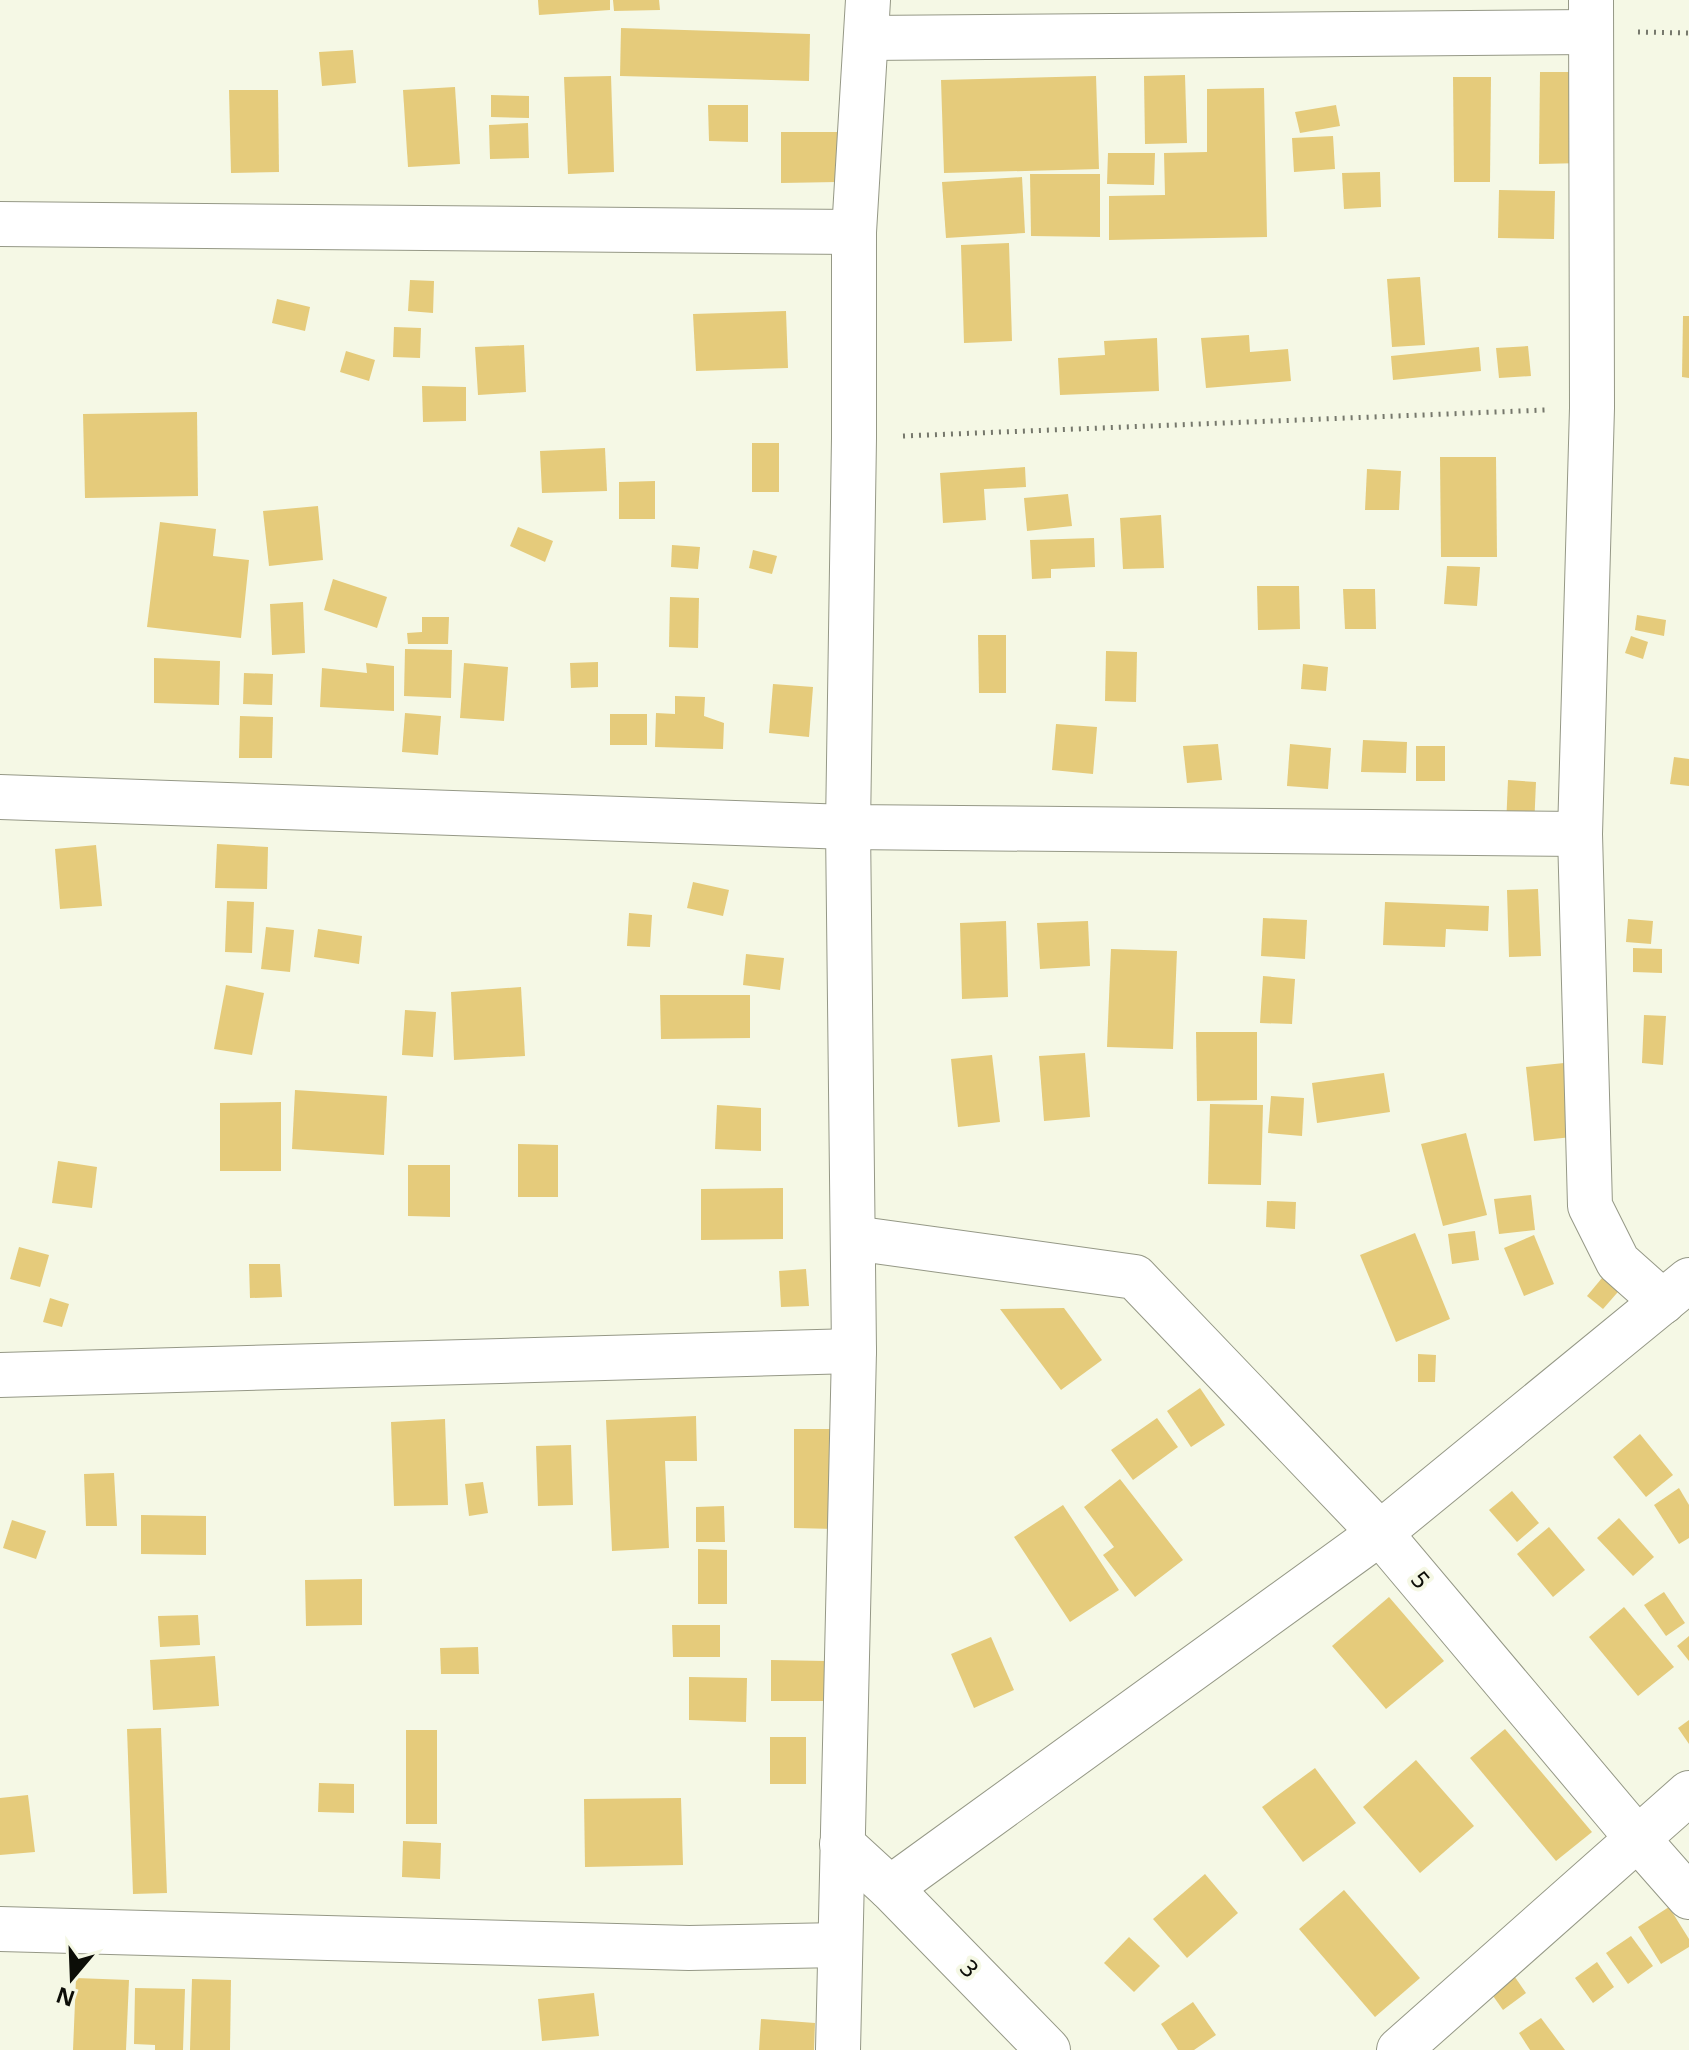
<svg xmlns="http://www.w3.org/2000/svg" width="1689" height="2050" font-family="'Noto Sans',sans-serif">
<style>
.building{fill:#e5cb7b}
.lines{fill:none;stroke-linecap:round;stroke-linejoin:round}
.minor-casing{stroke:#959886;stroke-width:46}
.path{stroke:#76786c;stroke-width:5;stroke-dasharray:2 6;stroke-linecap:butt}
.minor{stroke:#fff;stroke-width:44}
.labels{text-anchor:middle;stroke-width:8;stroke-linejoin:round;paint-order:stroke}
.street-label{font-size:24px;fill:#0c0d07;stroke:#f5f8e5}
</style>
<rect width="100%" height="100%" fill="#f5f8e5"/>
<g class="building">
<polygon points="538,0 610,0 610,10 539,15"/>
<polygon points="613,0 659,0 660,10 614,11"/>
<polygon points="621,28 810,34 809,81 620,76"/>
<polygon points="353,50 356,83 322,86 319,52"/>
<polygon points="1540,72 1584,72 1584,163 1539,164"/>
<polygon points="1185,75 1187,143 1145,144 1144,76"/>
<polygon points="611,76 614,172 568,174 564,77"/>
<polygon points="1096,76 1099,169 944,173 941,80"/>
<polygon points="1453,77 1491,77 1490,182 1454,182"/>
<polygon points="455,87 460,164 408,167 403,90"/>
<polygon points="1264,88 1267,237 1109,240 1109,196 1165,195 1164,153 1207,152 1207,89"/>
<polygon points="229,90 278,90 279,172 231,173"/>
<polygon points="491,95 529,96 529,118 491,117"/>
<polygon points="708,105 748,105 748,142 709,141"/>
<polygon points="1336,105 1340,126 1300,133 1295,112"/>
<polygon points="528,123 529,158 490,159 489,125"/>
<polygon points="781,132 837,132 837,182 781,183"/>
<polygon points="1333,136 1335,169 1294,172 1292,138"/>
<polygon points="1108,153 1155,153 1154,185 1107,184"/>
<polygon points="1380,172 1381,207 1344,209 1342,173"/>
<polygon points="1030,174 1100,174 1100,237 1031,236"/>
<polygon points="1022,177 1025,233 946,238 942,182"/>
<polygon points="1499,190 1555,191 1554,239 1498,238"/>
<polygon points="1009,243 1012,341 964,343 961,245"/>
<polygon points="1420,277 1425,345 1392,347 1387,279"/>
<polygon points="410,280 434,281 433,313 408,311"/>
<polygon points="277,299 310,307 305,331 272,323"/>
<polygon points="786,311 788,368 696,371 693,314"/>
<polygon points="1683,316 1689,316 1689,378 1682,377"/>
<polygon points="394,327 421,328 420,358 393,357"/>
<polygon points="1249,335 1250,352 1288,349 1291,381 1206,388 1201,338"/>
<polygon points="1157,338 1159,391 1060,395 1058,358 1105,355 1104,341"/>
<polygon points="524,345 526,392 478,395 475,347"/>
<polygon points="1528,346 1531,376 1499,378 1496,348"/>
<polygon points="1479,347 1481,371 1393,380 1391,356"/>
<polygon points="346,351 375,360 369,381 340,372"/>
<polygon points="422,386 466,387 466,421 423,422"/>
<polygon points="197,412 198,496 85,498 83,414"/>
<rect x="752" y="443" width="27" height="49"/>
<polygon points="605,448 607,491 542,493 540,451"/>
<polygon points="1440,457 1496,457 1497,557 1441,557"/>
<polygon points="1025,467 1026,487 984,489 986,520 943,523 940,473"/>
<polygon points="1367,469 1401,471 1399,510 1365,510"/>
<polygon points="655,481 655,519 619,519 619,482"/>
<polygon points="1068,494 1072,526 1027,531 1024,498"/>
<polygon points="318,506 323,560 269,566 263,511"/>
<polygon points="1161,515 1164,568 1123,569 1120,518"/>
<polygon points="160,522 216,529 213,556 249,560 241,638 147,627"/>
<polygon points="518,527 553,541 545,562 510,546"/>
<polygon points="1094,538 1095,567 1051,569 1051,578 1032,579 1030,540"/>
<polygon points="672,545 700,547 698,569 671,567"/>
<polygon points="753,550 777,556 772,574 749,568"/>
<polygon points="1447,566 1480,567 1477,606 1444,604"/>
<polygon points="333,579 387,597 377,628 324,610"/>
<polygon points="1257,586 1299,586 1300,629 1258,630"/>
<polygon points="1343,589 1375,589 1376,629 1345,629"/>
<polygon points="670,597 699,598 698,648 669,647"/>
<polygon points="303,602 305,653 272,655 270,604"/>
<polygon points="1637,615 1666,620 1664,636 1635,630"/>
<polygon points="422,617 449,617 448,644 408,644 407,633 422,632"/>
<polygon points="978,635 1006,635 1006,693 979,693"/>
<polygon points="1631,636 1648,642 1643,659 1625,653"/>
<polygon points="405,649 452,650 451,698 404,696"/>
<polygon points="1106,651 1137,652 1136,702 1105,701"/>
<polygon points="154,658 220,661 219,705 154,703"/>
<polygon points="598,662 598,687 571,688 570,663"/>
<polygon points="366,663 394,666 394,711 320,707 322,668 367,673"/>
<polygon points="464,663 508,667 504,721 460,718"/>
<polygon points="1303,664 1328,667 1326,691 1301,689"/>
<polygon points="244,673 273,674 272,705 243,704"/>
<polygon points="773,684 813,687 809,737 769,733"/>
<polygon points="675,696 705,697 704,716 724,723 723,749 655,747 656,713 675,714"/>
<polygon points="405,713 441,716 438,755 402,752"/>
<rect x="610" y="714" width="37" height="31"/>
<polygon points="240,716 273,717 272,758 239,758"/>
<polygon points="1056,724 1097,727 1093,774 1052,770"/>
<polygon points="1363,740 1407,742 1406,773 1361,772"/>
<polygon points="1218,744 1222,780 1187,783 1183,746"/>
<polygon points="1290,744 1331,748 1328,789 1287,786"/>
<rect x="1416" y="746" width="29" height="35"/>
<polygon points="1674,757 1689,759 1689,786 1670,784"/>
<polygon points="1508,780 1536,782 1534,828 1506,826"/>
<polygon points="217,844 268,847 267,889 215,888"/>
<polygon points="96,845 102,906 60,909 55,849"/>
<polygon points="693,882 729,890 723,916 687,908"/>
<polygon points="1538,889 1541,956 1509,957 1507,890"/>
<polygon points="227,901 254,902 252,953 225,952"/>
<polygon points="1385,902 1489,906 1488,931 1446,929 1445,947 1383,945"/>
<polygon points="629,913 652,915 650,947 627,946"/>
<polygon points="1263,918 1307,920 1305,959 1261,956"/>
<polygon points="1628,919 1653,921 1651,944 1626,942"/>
<polygon points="1006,921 1008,997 962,999 960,923"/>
<polygon points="1088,921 1090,966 1040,969 1037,923"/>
<polygon points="266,927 294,930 290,972 261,969"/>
<polygon points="318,929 362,936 359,964 314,957"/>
<polygon points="1633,948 1662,949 1662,973 1633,972"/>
<polygon points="1111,949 1177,951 1173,1049 1107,1047"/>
<polygon points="746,954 784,958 780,990 743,985"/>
<polygon points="1263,976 1295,979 1292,1024 1260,1023"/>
<polygon points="226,985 264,993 252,1055 214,1049"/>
<polygon points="521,987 525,1056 454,1060 451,992"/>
<polygon points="660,995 750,995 750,1038 661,1039"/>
<polygon points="405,1010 436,1012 433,1057 402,1055"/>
<polygon points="1644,1015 1666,1016 1663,1065 1642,1063"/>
<polygon points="1196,1032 1257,1032 1257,1100 1197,1101"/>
<polygon points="1085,1053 1090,1117 1044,1121 1039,1056"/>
<polygon points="992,1055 1000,1122 958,1127 951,1059"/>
<polygon points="1564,1063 1572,1137 1534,1141 1526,1067"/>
<polygon points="1384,1073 1390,1112 1317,1123 1312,1083"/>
<polygon points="295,1090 387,1096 384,1155 292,1149"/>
<polygon points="1271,1096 1304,1098 1302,1136 1268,1133"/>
<polygon points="281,1102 281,1171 220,1171 220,1103"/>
<polygon points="1210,1104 1263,1105 1261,1185 1208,1184"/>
<polygon points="717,1105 761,1108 761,1151 715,1149"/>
<polygon points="1466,1133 1487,1215 1443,1226 1421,1144"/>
<polygon points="518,1144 558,1145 558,1197 518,1197"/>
<polygon points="58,1161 97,1167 92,1208 52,1203"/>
<polygon points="408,1165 450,1165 450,1217 408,1216"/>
<polygon points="783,1188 783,1239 701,1240 701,1189"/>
<polygon points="1531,1195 1535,1230 1499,1234 1494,1199"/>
<polygon points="1267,1201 1296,1202 1295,1229 1266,1227"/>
<polygon points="1475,1231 1479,1260 1452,1264 1448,1234"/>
<polygon points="1415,1233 1450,1319 1396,1342 1360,1255"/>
<polygon points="1534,1235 1554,1284 1524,1296 1504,1248"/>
<polygon points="19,1247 49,1255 40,1287 10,1279"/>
<polygon points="249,1264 280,1264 282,1297 250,1298"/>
<polygon points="806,1269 809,1306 781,1307 779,1271"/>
<polygon points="1607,1272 1624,1285 1603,1309 1587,1296"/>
<polygon points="50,1298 69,1304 62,1327 43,1322"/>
<polygon points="1064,1308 1102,1360 1061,1390 1000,1309"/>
<polygon points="1418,1354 1436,1355 1435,1382 1418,1382"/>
<polygon points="1200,1388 1225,1425 1191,1447 1167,1411"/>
<polygon points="696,1416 697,1461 665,1461 669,1548 612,1551 606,1420"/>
<polygon points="1157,1418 1178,1447 1133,1480 1111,1450"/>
<polygon points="445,1419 448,1505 394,1506 391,1422"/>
<polygon points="794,1429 834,1429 835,1529 794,1528"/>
<polygon points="1640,1434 1673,1475 1646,1497 1613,1457"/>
<polygon points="571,1445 573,1505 538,1506 536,1446"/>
<polygon points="114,1473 117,1526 86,1526 84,1474"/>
<polygon points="1120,1479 1183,1560 1135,1597 1103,1555 1114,1547 1084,1507"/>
<polygon points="483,1482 488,1513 469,1516 465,1484"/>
<polygon points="1679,1488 1689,1505 1689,1538 1679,1544 1654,1505"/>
<polygon points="1512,1491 1539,1523 1517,1542 1489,1510"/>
<polygon points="1063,1505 1119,1590 1070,1622 1014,1537"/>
<polygon points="724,1506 725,1542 696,1542 696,1507"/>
<polygon points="141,1515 206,1516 206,1555 141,1554"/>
<polygon points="1619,1518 1654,1557 1633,1576 1597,1538"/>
<polygon points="12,1520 46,1531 36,1559 3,1548"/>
<polygon points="1549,1527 1585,1570 1553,1597 1517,1554"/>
<polygon points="698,1549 727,1550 727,1604 698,1604"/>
<polygon points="362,1579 362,1625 306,1626 305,1580"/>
<polygon points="1664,1592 1685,1623 1666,1636 1644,1605"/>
<polygon points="1389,1597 1444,1661 1386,1709 1332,1646"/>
<polygon points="1624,1607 1674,1667 1638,1696 1589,1637"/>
<polygon points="198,1615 200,1645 160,1647 158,1616"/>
<polygon points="672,1625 720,1625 720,1657 673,1657"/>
<polygon points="1689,1636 1689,1661 1677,1646"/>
<polygon points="991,1637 1014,1690 974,1708 951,1654"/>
<polygon points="478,1647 479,1674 441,1674 440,1648"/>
<polygon points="215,1656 219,1706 153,1710 150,1660"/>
<polygon points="771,1660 826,1661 826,1701 771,1701"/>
<polygon points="689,1677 747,1678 746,1722 689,1720"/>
<polygon points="1689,1720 1689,1744 1678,1728"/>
<polygon points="161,1728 167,1893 133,1894 127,1729"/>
<polygon points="1505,1729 1592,1832 1556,1861 1470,1758"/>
<rect x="406" y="1730" width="31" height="94"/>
<rect x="770" y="1737" width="36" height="47"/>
<polygon points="1416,1760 1474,1826 1420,1873 1363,1807"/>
<polygon points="1315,1768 1356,1823 1303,1862 1262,1807"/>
<polygon points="319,1783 354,1784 354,1813 318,1812"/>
<polygon points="28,1795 35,1852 0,1855 0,1798"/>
<polygon points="681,1798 683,1865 585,1867 584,1799"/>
<polygon points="403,1841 441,1843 440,1879 402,1877"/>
<polygon points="1205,1874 1238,1913 1187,1958 1153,1919"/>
<polygon points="1344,1890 1420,1978 1375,2017 1299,1929"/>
<polygon points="1669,1907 1689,1939 1689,1947 1661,1964 1638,1927"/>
<polygon points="1631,1936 1653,1966 1628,1984 1606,1953"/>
<polygon points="1129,1937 1160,1966 1134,1992 1104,1963"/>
<polygon points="1597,1962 1614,1987 1593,2003 1575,1978"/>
<polygon points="1510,1970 1526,1993 1503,2010 1486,1986"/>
<polygon points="76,1978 129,1980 126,2050 73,2050"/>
<polygon points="192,1979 231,1980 230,2050 190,2050"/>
<polygon points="135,1988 185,1989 183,2050 155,2050 155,2045 134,2044"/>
<polygon points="594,1993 599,2036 542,2041 538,1999"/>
<polygon points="1193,2002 1216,2035 1194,2050 1178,2050 1161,2024"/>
<polygon points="1541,2018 1565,2050 1530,2050 1519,2033"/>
<polygon points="761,2019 815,2023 814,2050 759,2050"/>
</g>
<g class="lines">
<defs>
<g id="minor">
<polyline points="1591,0 1592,408 1580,834 1590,1206 1618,1262 1663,1302"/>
<polyline points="866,38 1591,32"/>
<polyline points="0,224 854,232"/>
<polyline points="0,797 848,827 1580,834"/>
<polyline points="853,1238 1135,1277 1380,1533 1637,1838 1689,1897"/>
<polyline points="0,1375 854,1351"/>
<polyline points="842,1844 890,1888 1380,1533 1689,1280"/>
<polyline points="890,1888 1048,2050"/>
<polyline points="0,1929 689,1948 840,1945"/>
<polyline points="838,2050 854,1351 848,827 854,438 854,232 868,0"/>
<polyline points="1399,2050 1689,1793"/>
</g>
</defs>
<use href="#minor" class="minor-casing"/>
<g class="path">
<polyline points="1638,32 1689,33"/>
<polyline points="903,436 1545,410"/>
</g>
<use href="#minor" class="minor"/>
</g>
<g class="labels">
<g class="street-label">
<text transform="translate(1420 1580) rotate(50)" y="8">5</text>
<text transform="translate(969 1969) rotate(46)" y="8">3</text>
</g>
</g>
<g transform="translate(72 1978) rotate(199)" stroke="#f5f8e5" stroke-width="6" paint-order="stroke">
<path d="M0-6L14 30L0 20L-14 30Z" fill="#0c0d07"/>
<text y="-12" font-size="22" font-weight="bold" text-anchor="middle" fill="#0c0d07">N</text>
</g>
</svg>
